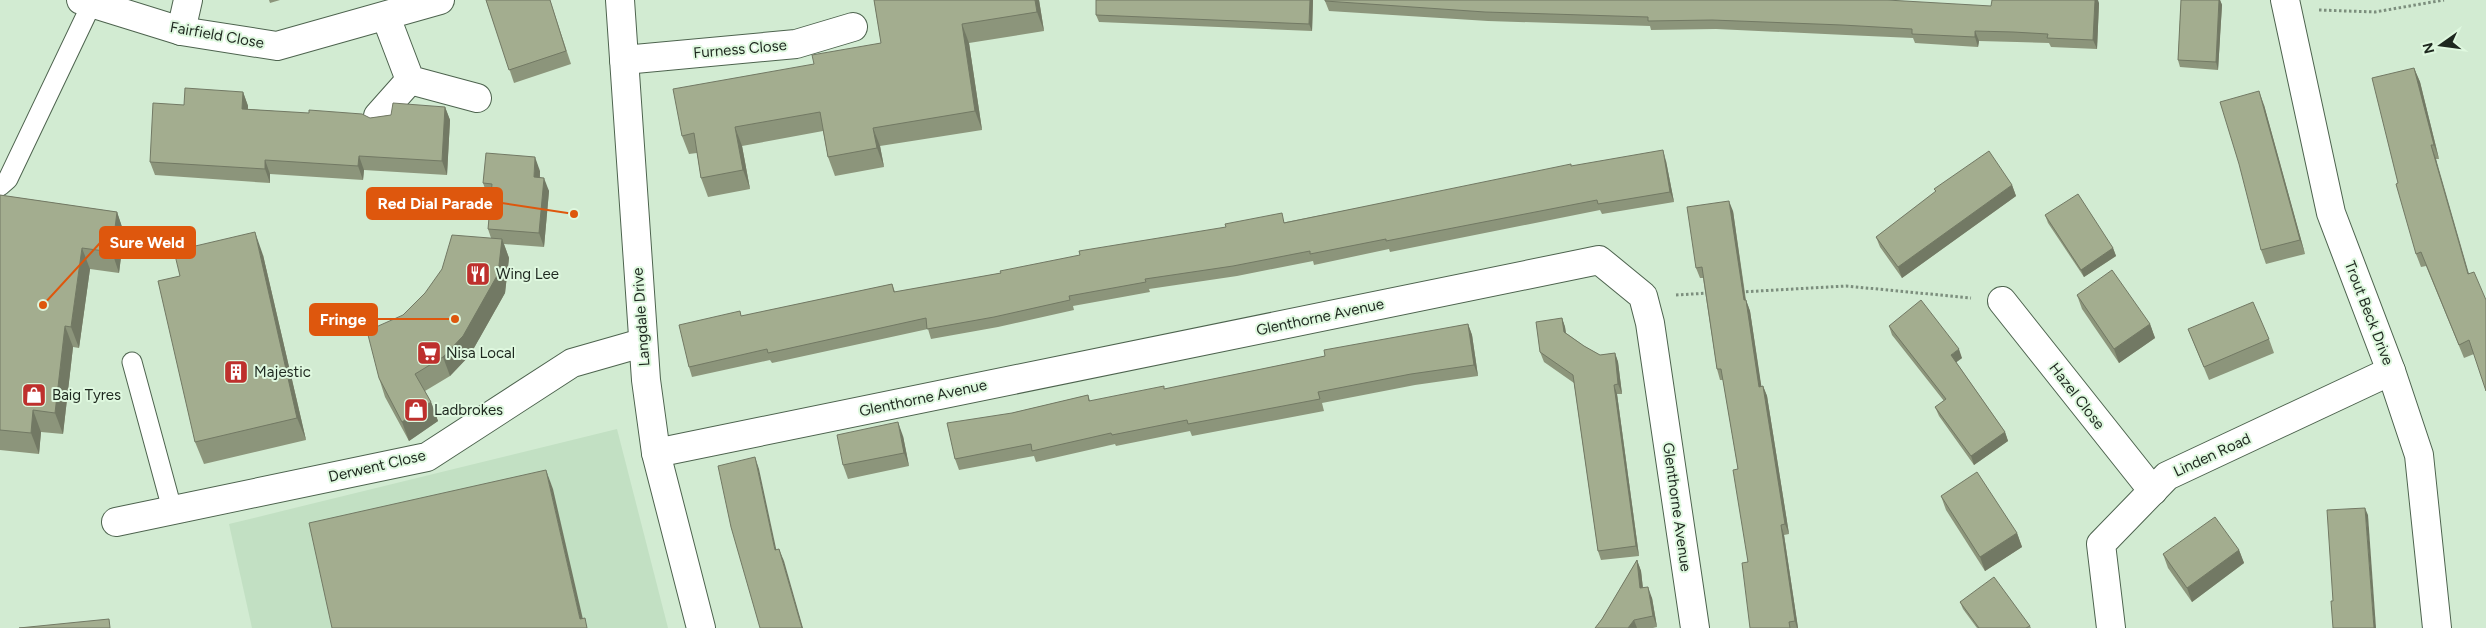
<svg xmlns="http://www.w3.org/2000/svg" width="2486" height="628" font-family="Figtree,sans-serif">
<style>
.built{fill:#c2e0c3}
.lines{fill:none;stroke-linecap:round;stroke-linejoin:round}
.lane-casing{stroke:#4d634e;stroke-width:21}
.street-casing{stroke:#4d634e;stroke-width:30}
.path{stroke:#7c8e7d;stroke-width:3;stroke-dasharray:2.5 2.5;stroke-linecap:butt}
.lane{stroke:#fff;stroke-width:19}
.street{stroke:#fff;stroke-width:28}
.wall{fill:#8c957b}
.shaded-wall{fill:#727964}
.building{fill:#a3ad8f;stroke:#727964}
.labels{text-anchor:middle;stroke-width:4;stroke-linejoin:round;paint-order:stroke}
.street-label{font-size:15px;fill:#1e281f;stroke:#dff8df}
.poi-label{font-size:15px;fill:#1e281f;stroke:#dff8df;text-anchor:start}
.leader{fill:none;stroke:#de570d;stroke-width:2}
.callout-dot{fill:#de570d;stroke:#dff8df;stroke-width:2}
.callout{fill:#de570d;stroke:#de570d;stroke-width:2}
.callout-label{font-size:16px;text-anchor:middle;font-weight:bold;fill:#fff}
</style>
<rect width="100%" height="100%" fill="#d2ebd2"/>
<polygon class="built" points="617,429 668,628 252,628 229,524"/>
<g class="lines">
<defs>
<g id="lane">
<polyline points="0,186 8,179 92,3"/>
<polyline points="132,362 172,509"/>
</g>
<g id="street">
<polyline points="81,0 181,31 277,46 440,0"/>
<polyline points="620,0 646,380 656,453 701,628"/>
<polyline points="2285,0 2331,213 2391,371 2419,455 2437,628"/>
<polyline points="386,17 410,80 477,98"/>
<polyline points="181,31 188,0"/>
<polyline points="624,60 796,44 853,27"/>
<polyline points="378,116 410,80"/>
<polyline points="2002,301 2153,491"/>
<polyline points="656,453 1599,260 1643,296 1650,323 1695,628"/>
<polyline points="116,522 427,457 572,363 642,343"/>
<polyline points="2111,628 2101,544 2167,476 2391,371"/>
</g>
</defs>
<use href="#lane" class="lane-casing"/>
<use href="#street" class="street-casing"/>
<g class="path">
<polyline points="2319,10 2375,12 2444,0"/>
<polyline points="1741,292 1846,286 1971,298"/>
<polyline points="1676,295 1709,293"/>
</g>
<use href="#lane" class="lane"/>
<use href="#street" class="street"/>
</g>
<g class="wall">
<polygon points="269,0 280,0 270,3"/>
<polygon points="486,0 550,0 571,64 514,83"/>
<polygon points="874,0 1039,0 1044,31 969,43 982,130 880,146 884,167 835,176 828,157 823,131 742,146 750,189 708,197 701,178 697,153 689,154 682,136 814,64 881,43"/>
<polygon points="1313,0 1312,31 1099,22 1096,15"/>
<polygon points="2181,0 2220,0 2222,5 2218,70 2180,67 2178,60"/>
<polygon points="1325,1 1991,6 2099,3 2097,49 2051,47 2049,43 2017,42 1979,41 1978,47 1915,43 1913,38 1846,35 1716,29 1651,30 1650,26 1488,21 1329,11"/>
<polygon points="2414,68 2420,82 2439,159 2436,159 2474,354 2464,358 2426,266 2421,267 2416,254"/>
<polygon points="243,92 248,106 248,109 370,118 391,115 445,107 450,120 447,175 364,170 363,180 270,174 270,183 155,175 150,162 184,105"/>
<polygon points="2264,105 2305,254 2266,264 2261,250"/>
<polygon points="1666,161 1674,202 1602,214 1600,210 1390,252 1389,249 1314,265 1313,261 1237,276 1149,289 1150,292 1073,306 1074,310 998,327 931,339 928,329 772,363 770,360 692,377 689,367 742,316 892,284 895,292 1286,222 1572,166"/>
<polygon points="540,171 540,177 549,191 544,247 504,244 509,258 505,293 470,355 450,376 425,391 431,402 438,421 409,441 385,397 379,378 403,315 491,238 488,229 491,197 488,197 483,183"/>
<polygon points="2012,185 2016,196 1902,278 1880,247 1876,237 1936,192 1934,189"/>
<polygon points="0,195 117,212 124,233 119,273 90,269 79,348 73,347 63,434 41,432 39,454 0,450"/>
<polygon points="1733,211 1746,300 1750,311 1761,386 1763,386 1767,396 1789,534 1784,535 1798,628 1750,628 1748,562 1738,469 1723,380 1720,380 1717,369 1703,278 1700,278 1696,268"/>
<polygon points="2045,215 2113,248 2116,256 2084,277 2048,223"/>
<polygon points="263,255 306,440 204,464 195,442 180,276"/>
<polygon points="2077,295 2150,324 2155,338 2119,363 2082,309"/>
<polygon points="1562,318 1565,327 1566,333 1584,346 1600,355 1615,353 1618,362 1622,394 1617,394 1639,556 1601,560 1598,551 1574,383 1544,362 1540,352"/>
<polygon points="1468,324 1472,335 1478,376 1415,385 1322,403 1324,411 1192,436 1190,431 1116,446 1115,444 1036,462 1034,456 959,470 955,459 1012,413 1088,395 1090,401 1165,389 1325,356"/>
<polygon points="1889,326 1962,358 1956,362 2005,432 2008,441 1974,465 1939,416 1935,407 1944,401 1892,335"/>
<polygon points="2188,329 2269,339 2274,353 2209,380"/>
<polygon points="903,436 909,466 848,479 843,465"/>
<polygon points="1941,496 2017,533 2022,547 1985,571 1946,510"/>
<polygon points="2239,550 2244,563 2192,602 2168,568 2163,554"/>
<polygon points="1637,560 1641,571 1643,588 1652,598 1657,627 1653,628 1595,628 1602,619"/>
<polygon points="1960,602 2030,626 2031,628 1977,628 1963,609"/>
</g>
<g class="shaded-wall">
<polygon points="1035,0 1039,0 1044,31 1037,12"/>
<polygon points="1310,0 1313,0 1312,31 1309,24"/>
<polygon points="2095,0 2098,0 2099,3 2097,49 2093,40"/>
<polygon points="2219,0 2220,0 2222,5 2218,70 2216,62"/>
<polygon points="962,24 969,43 982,130 975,111"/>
<polygon points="1975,31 1979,41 1978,47 1975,37"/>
<polygon points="2414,68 2420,82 2439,159 2434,145"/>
<polygon points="2259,91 2264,105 2305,254 2300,240"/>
<polygon points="243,92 248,106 247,123 242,109"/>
<polygon points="445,107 450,120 447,175 442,161"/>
<polygon points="735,127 742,146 750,189 743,170"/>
<polygon points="873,128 880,146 884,167 877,148"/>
<polygon points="2431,145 2436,159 2473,288 2468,274"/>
<polygon points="1663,150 1666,161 1674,202 1670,192"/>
<polygon points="359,156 364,170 363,180 358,166"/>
<polygon points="535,157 540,171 539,191 534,177"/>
<polygon points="265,160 270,174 270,183 265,169"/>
<polygon points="544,178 549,191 544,247 539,233"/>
<polygon points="2012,185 2016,196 1902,278 1898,267"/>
<polygon points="1729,201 1733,211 1747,311 1744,300"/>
<polygon points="117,212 124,233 119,273 112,252"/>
<polygon points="255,232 263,255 306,440 297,418"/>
<polygon points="502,239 509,258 505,293 470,355 450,376 443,357"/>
<polygon points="82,248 90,269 79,348 71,327"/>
<polygon points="2113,248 2116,256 2084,277 2081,270"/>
<polygon points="1746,300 1750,311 1763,397 1759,387"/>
<polygon points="1562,318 1565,327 1567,342 1564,332"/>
<polygon points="1468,324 1472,335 1478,376 1474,365"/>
<polygon points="2150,324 2155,338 2119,363 2114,349"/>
<polygon points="65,326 73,347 63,434 55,413"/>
<polygon points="1959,349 1962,358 1954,364 1951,355"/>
<polygon points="1615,353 1618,362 1622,394 1618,384"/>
<polygon points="1614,385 1617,394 1639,556 1636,546"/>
<polygon points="1763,386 1767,396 1789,534 1785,524"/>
<polygon points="431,402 438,421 409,441 402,422"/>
<polygon points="33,410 41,432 39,454 31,433"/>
<polygon points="898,422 903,436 909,466 904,453"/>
<polygon points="2005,432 2008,441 1974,465 1971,456"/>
<polygon points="755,457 759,469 779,562 775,550"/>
<polygon points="546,470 553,489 585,628 580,619"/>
<polygon points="2365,508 2368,515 2376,628 2374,628"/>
<polygon points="1781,525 1784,535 1798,628 1797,628 1795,621"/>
<polygon points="2017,533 2022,547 1985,571 1980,557"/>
<polygon points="779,549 784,561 803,628 802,628"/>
<polygon points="2239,550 2244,563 2192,602 2187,588"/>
<polygon points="1637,560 1641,571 1644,599 1640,588"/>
<polygon points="1648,587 1652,598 1657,627 1653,616"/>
<polygon points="1634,620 1637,628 1628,628"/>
</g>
<g class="building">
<polygon points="486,0 550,0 566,51 509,70"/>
<polygon points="874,0 1035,0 1037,12 962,24 975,111 873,128 877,148 828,157 820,112 735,127 743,170 701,178 694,133 682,136 673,89 814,64 812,55 881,43"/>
<polygon points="1096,0 1310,0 1309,24 1096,15"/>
<polygon points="1325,0 1887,0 1991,6 1992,0 2095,0 2093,40 2047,38 2048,34 2013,32 1975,31 1975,37 1912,34 1912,29 1842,25 1712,20 1648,21 1648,17 1485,12 1325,1"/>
<polygon points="2181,0 2219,0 2216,62 2178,60"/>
<polygon points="2414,68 2434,145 2431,145 2468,274 2474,272 2486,300 2486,391 2469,340 2459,345 2421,252 2416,254 2396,184 2398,183 2372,78"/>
<polygon points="185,88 243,92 242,109 309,113 309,110 362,114 370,118 391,115 393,103 445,107 442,161 359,156 358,166 265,160 265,169 150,162 153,103 184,105"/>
<polygon points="2259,91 2300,240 2261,250 2239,164 2220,102"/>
<polygon points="1663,150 1670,192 1598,204 1597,200 1386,241 1386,239 1310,254 1310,251 1233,266 1145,279 1146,282 1069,296 1070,300 994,317 927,329 926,318 768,353 767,349 689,367 679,325 740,311 741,316 892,284 894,292 1001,273 1000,271 1080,255 1079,251 1226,227 1225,224 1282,213 1284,223 1571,164 1571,166"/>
<polygon points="1989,151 2012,185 1898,267 1876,237 1936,191 1934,189"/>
<polygon points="486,153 535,157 534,177 544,178 539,233 488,229 492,184 483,183"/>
<polygon points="2078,194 2113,248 2081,270 2045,215"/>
<polygon points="0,195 117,212 112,252 82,248 71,327 65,326 55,413 33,410 31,433 0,430"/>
<polygon points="1729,201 1744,300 1746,300 1759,387 1763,386 1785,524 1781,525 1795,621 1789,622 1790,628 1750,628 1742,563 1748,562 1733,470 1738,469 1721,369 1717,369 1702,267 1696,268 1687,207"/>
<polygon points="255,232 297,418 195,442 158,281 180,276 174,251"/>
<polygon points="452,235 502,239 498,274 463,336 443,357 415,374 431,402 402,422 379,378 367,331 403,315 425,293 442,269"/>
<polygon points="2112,270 2150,324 2114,349 2077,295"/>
<polygon points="1921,300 1959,349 1951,355 2005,432 1971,456 1935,407 1946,399 1889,326"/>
<polygon points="2253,302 2269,339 2204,367 2188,329"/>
<polygon points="1562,318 1564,332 1584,346 1600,355 1615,353 1618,384 1614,385 1636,546 1598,551 1573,375 1540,352 1536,322"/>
<polygon points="1468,324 1474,365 1411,374 1318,392 1320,399 1188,424 1187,420 1112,435 1111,433 1032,451 1031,444 955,459 947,423 1012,413 1088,395 1089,401 1164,386 1164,389 1325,356 1324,350"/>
<polygon points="898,422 904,453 843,465 837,435"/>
<polygon points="755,457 775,550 779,549 802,628 760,628 731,527 718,466"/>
<polygon points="546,470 580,619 585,618 587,628 332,628 309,523"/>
<polygon points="1977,472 2017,533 1980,557 1941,496"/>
<polygon points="2365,508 2374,628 2333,628 2331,601 2333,601 2327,510"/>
<polygon points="2215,517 2239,550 2187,588 2163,554"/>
<polygon points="1637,560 1640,588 1648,587 1653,616 1634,620 1628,628 1595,628 1602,619"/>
<polygon points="1994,577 2030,626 2026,628 1979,628 1960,602"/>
<polygon points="109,619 110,628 19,628"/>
</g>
<defs>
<symbol id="restaurant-square" viewBox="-11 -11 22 22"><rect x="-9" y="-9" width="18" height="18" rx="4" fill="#be302d" stroke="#dff8df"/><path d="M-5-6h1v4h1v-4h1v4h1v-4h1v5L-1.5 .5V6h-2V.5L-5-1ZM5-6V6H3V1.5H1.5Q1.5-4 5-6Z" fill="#fff"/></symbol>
<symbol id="supermarket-square" viewBox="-11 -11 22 22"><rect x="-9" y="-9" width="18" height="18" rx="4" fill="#be302d" stroke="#dff8df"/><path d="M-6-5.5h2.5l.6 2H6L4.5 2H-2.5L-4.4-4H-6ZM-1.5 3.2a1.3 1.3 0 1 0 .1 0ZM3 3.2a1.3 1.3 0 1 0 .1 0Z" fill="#fff"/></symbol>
<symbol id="building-square" viewBox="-11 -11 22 22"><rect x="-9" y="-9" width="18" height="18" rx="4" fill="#be302d" stroke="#dff8df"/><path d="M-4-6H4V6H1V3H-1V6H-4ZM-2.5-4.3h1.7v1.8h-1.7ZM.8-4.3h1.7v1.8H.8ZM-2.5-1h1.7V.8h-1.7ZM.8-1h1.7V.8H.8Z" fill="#fff"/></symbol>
<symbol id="shop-square" viewBox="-11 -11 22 22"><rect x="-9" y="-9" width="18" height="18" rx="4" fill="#be302d" stroke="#dff8df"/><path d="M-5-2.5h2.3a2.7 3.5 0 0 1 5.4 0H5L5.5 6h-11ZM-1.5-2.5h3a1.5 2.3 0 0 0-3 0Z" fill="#fff"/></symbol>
</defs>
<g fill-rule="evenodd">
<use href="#restaurant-square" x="464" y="260" width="28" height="28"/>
<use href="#supermarket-square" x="415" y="339" width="28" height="28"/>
<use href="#building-square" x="222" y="358" width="28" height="28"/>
<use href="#shop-square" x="20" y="381" width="28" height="28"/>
<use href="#shop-square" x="402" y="396" width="28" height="28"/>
</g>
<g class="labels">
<g class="street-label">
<text transform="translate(217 35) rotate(10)" y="5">Fairfield Close</text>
<text transform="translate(740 49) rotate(-5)" y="5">Furness Close</text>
<text transform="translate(2369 313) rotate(69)" y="5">Trout Beck Drive</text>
<text transform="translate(641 317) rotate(-94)" y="5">Langdale Drive</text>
<text transform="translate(1320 317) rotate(-12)" y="5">Glenthorne Avenue</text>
<text transform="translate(2077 396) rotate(52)" y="5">Hazel Close</text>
<text transform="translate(923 398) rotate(-12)" y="5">Glenthorne Avenue</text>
<text transform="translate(2212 455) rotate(-25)" y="5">Linden Road</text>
<text transform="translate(377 466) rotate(-13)" y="5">Derwent Close</text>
<text transform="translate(1677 507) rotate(82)" y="5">Glenthorne Avenue</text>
</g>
<g class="poi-label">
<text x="496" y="279">Wing Lee</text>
<text x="446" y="358">Nisa Local</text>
<text x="254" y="377">Majestic</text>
<text x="52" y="400">Baig Tyres</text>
<text x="434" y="415">Ladbrokes</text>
</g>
</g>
<path class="leader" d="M574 214L502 203M43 305L100 243M455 319L377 319"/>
<g class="callout-dot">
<circle cx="574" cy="214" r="5"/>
<circle cx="43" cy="305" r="5"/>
<circle cx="455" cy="319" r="5"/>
</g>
<g class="callout">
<rect x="367" y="188" width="135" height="31" rx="5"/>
<rect x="100" y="227" width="95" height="31" rx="5"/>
<rect x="310" y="304" width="67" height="31" rx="5"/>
</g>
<g class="callout-label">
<text x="435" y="209">Red Dial Parade</text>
<text x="147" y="248">Sure Weld</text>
<text x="343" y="325">Fringe</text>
</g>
<g transform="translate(2441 45) rotate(256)" stroke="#dff8df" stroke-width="4" paint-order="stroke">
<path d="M0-4L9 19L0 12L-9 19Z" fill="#1e281f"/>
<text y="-8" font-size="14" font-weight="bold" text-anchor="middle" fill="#1e281f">N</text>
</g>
</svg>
